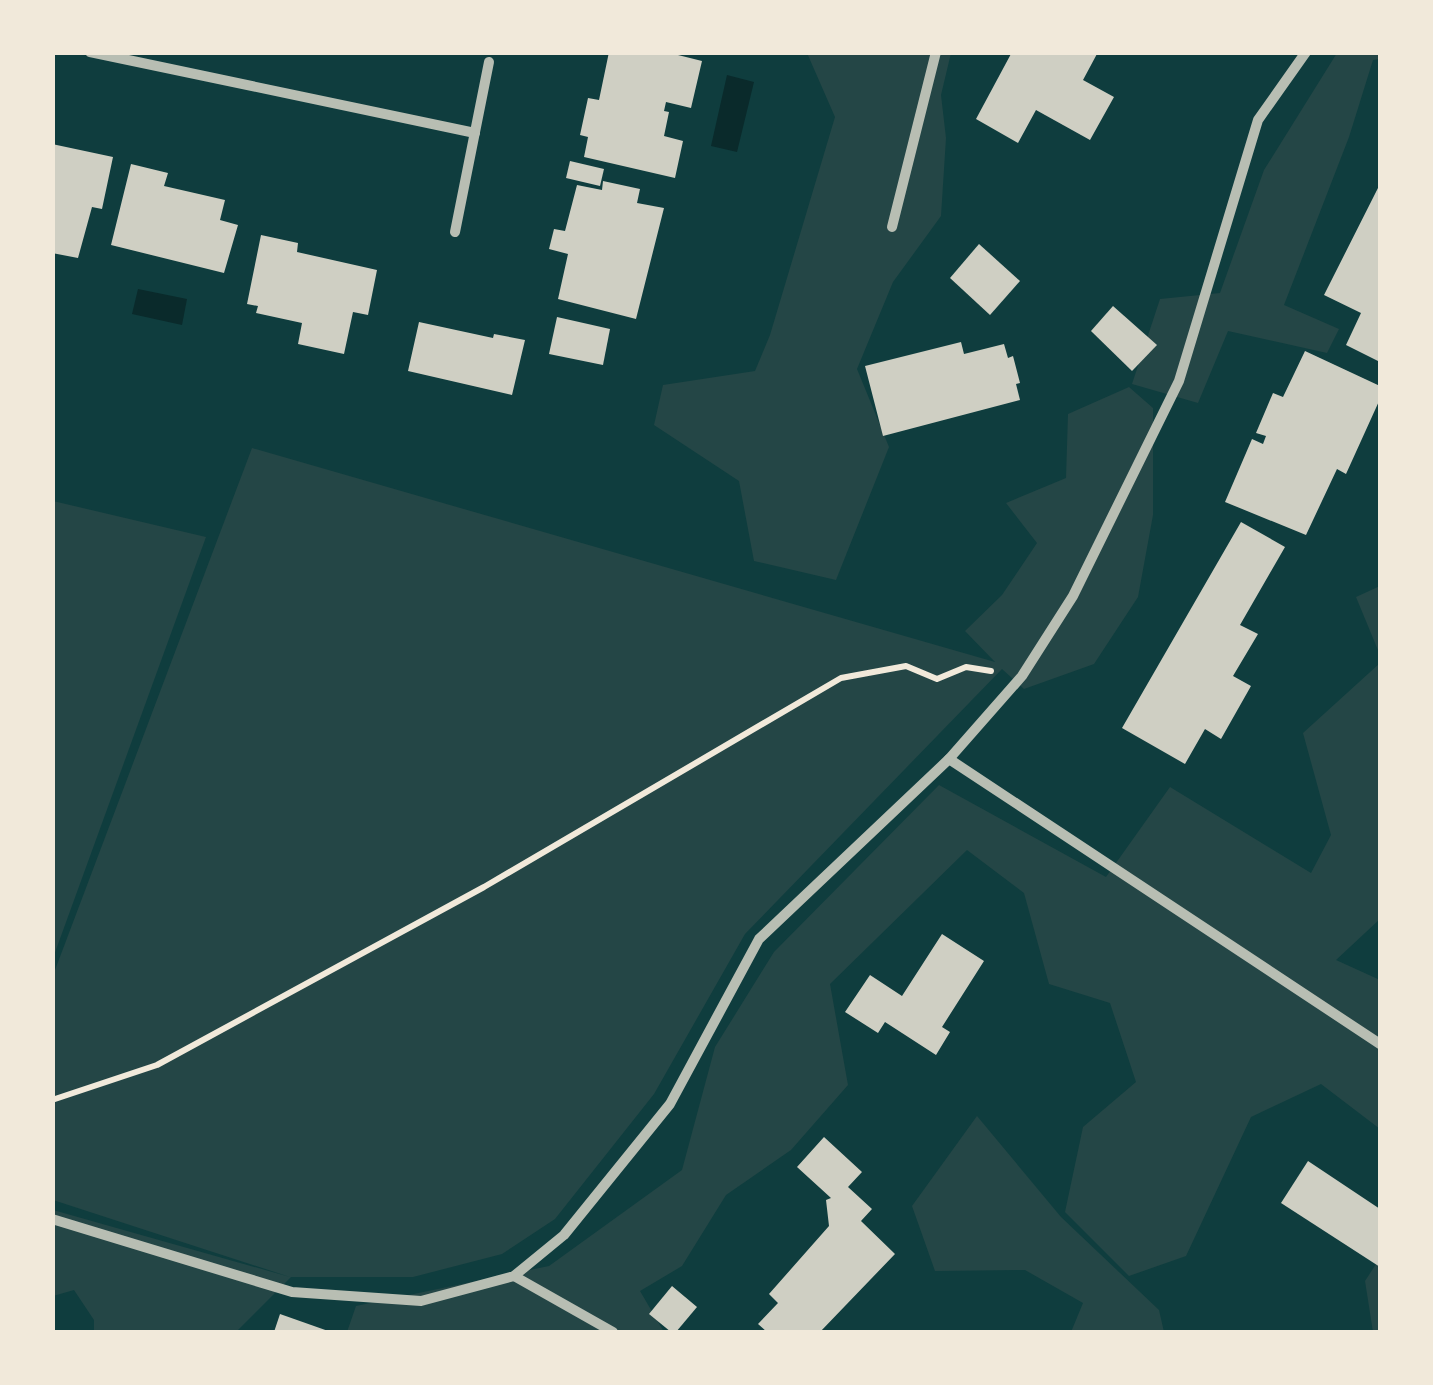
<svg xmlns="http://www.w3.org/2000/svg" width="1433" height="1385" font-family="Bitter,serif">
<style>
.green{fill:#244646}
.water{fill:#0a2a2b}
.building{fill:#cfcfc3}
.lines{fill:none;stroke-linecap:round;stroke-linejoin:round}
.path{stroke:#f1e9da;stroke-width:6}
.minor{stroke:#b8beb3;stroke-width:10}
</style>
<rect width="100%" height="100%" fill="#0f3d3e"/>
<g class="green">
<polygon points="807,53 951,53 941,95 946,138 941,216 893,282 857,369 889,447 836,580 754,561 739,481 654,425 663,385 755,371 770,335 835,117"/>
<polygon points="1337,53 1380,53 1380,59 1373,60 1349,137 1284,305 1339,329 1327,353 1228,331 1198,403 1132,384 1160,299 1220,293 1264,170"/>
<polygon points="1129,387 1153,408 1153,515 1138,597 1094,664 1024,689 1002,669 745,934 654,1094 555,1219 502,1254 413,1277 291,1277 236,1332 94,1332 94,1320 74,1290 53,1296 53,1210 290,1277 53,1200 52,978 252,448 995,662 965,631 1002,595 1037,543 1006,503 1066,478 1068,414"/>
<polygon points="53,501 206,537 53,958 52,501"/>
<polygon points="1380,586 1380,655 1356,597"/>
<polygon points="1380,663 1380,919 1336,960 1380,980 1380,1129 1321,1084 1251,1117 1186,1256 1129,1276 1065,1212 1083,1127 1136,1082 1110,1003 1049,984 1024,893 967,850 830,984 848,1085 791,1150 726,1195 682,1266 640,1291 664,1332 347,1332 356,1306 549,1266 682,1170 715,1047 774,952 939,785 1106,877 1170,787 1311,873 1331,835 1303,733"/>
<polygon points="977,1116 1061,1217 1159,1310 1164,1332 1071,1332 1083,1303 1025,1270 935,1271 912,1206"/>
<polygon points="1380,1258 1380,1332 1373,1332 1365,1281"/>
</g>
<g class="water">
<polygon points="727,75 754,82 737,152 711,146"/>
<polygon points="138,289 187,299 182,325 132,314"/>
</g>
<g class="building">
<polygon points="609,52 666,52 702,61 691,108 666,102 664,111 669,112 664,136 683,141 675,178 584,157 588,137 580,135 588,98 599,100"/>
<polygon points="1012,52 1098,52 1083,80 1114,97 1090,140 1036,110 1018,143 976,119"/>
<polygon points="52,144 113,157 102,209 92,207 78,258 52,253"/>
<polygon points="570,161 604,169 600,186 566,178"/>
<polygon points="131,164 168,173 164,186 225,200 220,220 238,225 224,273 111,245"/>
<polygon points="603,181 640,189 637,203 664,208 636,319 558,299 568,254 549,249 554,229 565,231 577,185 602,190"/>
<polygon points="1380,184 1380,362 1346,345 1361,313 1324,295"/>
<polygon points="261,235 298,243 297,252 377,270 368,315 353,312 344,354 298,344 302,323 256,313 258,306 247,304"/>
<polygon points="979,244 1020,281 990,315 950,278"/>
<polygon points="1113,306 1157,345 1132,371 1091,331"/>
<polygon points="557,317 610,329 603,365 549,354"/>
<polygon points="419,322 493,338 494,334 525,340 512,395 408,371"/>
<polygon points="961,342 964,354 1004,344 1008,358 1013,356 1020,383 1016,384 1020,400 883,436 865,366"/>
<polygon points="1305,351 1380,386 1380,399 1346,474 1337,469 1306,535 1225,502 1252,439 1263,444 1266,436 1256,433 1273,393 1283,397"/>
<polygon points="1241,522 1285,547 1240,625 1258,634 1233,676 1251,686 1221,739 1205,729 1185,764 1122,728"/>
<polygon points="942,934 984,961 942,1027 950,1032 936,1055 885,1022 878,1033 845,1012 870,975 902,996"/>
<polygon points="824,1137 862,1172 848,1187 872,1209 861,1221 895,1254 820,1332 767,1332 758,1324 778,1303 769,1294 829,1226 826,1200 831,1198 797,1167"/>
<polygon points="1308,1161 1380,1209 1380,1267 1281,1203"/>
<polygon points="672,1286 697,1307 676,1332 671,1332 649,1314"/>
<polygon points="280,1314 331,1332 274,1332"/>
</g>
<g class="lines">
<polyline class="path" points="52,1100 157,1065 484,887 841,678 906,666 937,679 966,667 991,671"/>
<g class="minor">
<polyline points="90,52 475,133"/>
<polyline points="892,227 936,52"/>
<polyline points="455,232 489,62"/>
<polyline points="949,759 1380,1044"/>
<polyline points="52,1219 292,1292 421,1301 514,1276 564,1235 670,1104 759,939 949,759 1022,676 1073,596 1179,381 1258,120 1306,52"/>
<polyline points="514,1276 613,1332"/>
</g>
</g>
<rect width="1433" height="1385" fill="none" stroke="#f1e9da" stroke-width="110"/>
</svg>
